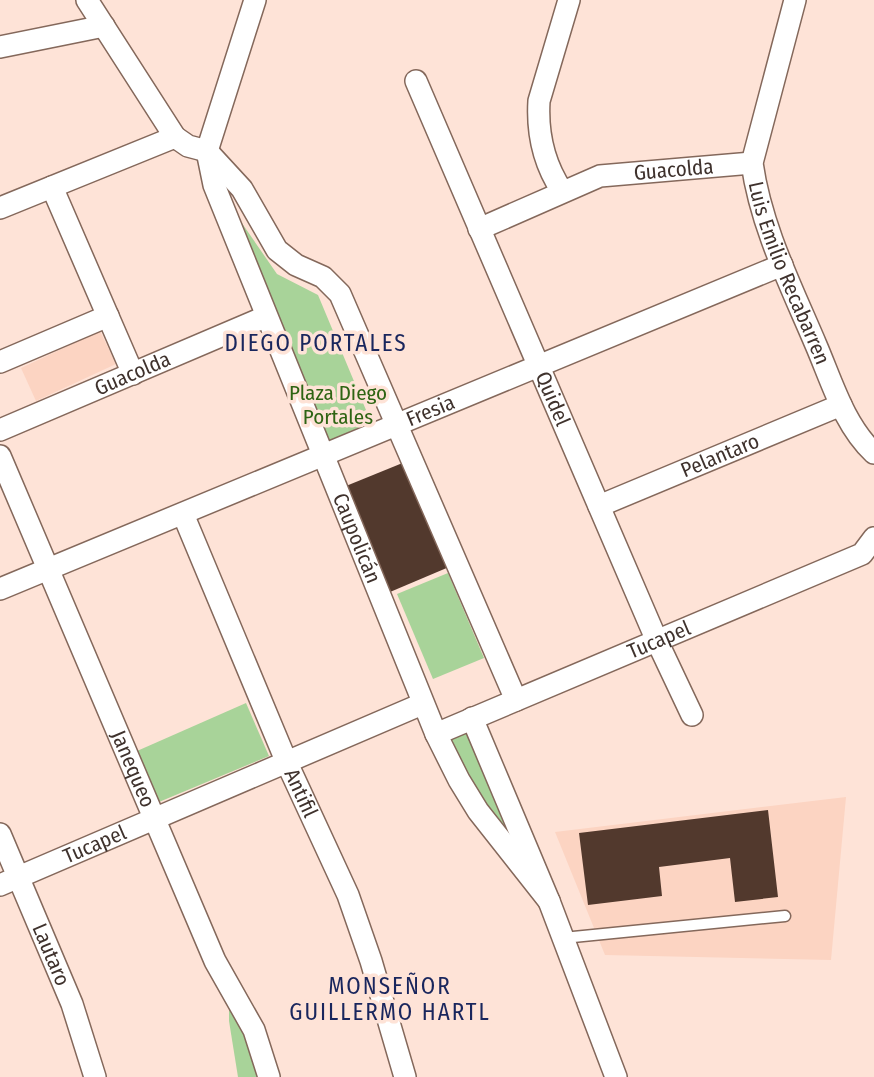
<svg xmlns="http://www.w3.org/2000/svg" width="874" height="1077" font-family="'Fira Sans Condensed',sans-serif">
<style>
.built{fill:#fcd4c2}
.green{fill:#a8d399}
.building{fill:#52392d}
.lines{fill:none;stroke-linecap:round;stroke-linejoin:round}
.lane-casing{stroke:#84685b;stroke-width:13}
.street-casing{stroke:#84685b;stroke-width:24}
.lane{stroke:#fff;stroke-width:10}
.street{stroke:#fff;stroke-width:21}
.labels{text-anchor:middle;stroke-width:7;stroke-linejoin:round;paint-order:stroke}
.street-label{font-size:21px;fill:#3f322d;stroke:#fee3d7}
.park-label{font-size:21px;fill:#2e6413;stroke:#fee3d7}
.neighbourhood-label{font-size:23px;letter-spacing:2px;fill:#19265d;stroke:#fee3d7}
</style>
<rect width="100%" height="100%" fill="#fee3d7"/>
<g class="built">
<polygon points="100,331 116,364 36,401 21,368"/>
<polygon points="846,797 831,960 605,955 555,832"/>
</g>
<g class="green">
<polygon points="230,206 277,274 318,295 371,422 327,442"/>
<polygon points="448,573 484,658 433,679 397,594"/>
<polygon points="246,703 269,756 159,802 137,751"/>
<polygon points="470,730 526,856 481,800 450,740"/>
<polygon points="235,1006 262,1077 238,1077 229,1021 229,1010"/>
</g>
<g class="building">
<polygon points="405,462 449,567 390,592 346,486"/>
<polygon points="768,810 778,897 735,902 730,858 659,867 662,896 588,905 579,833"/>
</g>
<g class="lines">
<defs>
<polyline id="lane" points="563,938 785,916"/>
<g id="street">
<polyline points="87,0 175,137 188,146 207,151"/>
<path id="s1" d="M255 0 207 151 214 185 436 734 459 780 478 811 549 901"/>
<path id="s2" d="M795 0 752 163C761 227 791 286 816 345 832 382 844 425 874 453"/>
<polyline points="0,47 104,26"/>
<path id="s3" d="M416 81 657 641 692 715"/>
<polyline points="207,151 242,189 277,250 296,265 323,277 340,294 516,700"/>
<polyline points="52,187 133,374"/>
<path d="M562 191C544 164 537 134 539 101L569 0"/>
<polyline points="0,208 175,137"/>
<path id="s4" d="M479 229 600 176 752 163"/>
<polyline points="0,362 108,316"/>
<path id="s5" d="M0 430 265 317"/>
<path id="s6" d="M0 456 215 961 254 1030 269 1077"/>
<path id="s7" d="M599 506 841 405"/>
<path id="s8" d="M183 514 287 763 348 895 371 961 405 1077"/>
<path id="s9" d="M0 589 782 265"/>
<polyline points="472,718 549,901 616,1077"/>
<path id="s10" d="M436 734 862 554 874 538"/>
<path id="s11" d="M0 834 72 1004 95 1077"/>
<path id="s12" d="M0 885 422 704"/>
</g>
</defs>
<use href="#lane" class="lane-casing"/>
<use href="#street" class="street-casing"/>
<use href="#lane" class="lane"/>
<use href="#street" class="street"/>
</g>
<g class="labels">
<g class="street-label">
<text dy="7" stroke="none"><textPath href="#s4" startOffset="206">Guacolda</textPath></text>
<text dy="7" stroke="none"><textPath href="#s2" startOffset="285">Luis Emilio Recabarren</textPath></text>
<text dy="7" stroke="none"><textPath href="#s5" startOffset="144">Guacolda</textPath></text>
<text dy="7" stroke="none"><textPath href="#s3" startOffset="346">Quidel</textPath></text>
<text dy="7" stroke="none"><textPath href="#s9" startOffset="466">Fresia</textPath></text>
<text dy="7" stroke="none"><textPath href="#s7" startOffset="131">Pelantaro</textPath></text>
<text dy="7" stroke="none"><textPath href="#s1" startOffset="574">Caupolicán</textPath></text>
<text dy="7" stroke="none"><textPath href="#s10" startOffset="242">Tucapel</textPath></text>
<text dy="7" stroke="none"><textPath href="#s6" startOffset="340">Janequeo</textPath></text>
<text dy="7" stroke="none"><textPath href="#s8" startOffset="303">Antifil</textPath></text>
<text dy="7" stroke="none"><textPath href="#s12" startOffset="103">Tucapel</textPath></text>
<text dy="7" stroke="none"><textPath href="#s11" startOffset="131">Lautaro</textPath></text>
</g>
<g class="park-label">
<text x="338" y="400">Plaza Diego<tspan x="338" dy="24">Portales</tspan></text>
</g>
<g class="neighbourhood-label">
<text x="316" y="351">DIEGO PORTALES</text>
<text x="390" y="994">MONSEÑOR<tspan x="390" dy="26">GUILLERMO HARTL</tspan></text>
</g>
</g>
</svg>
